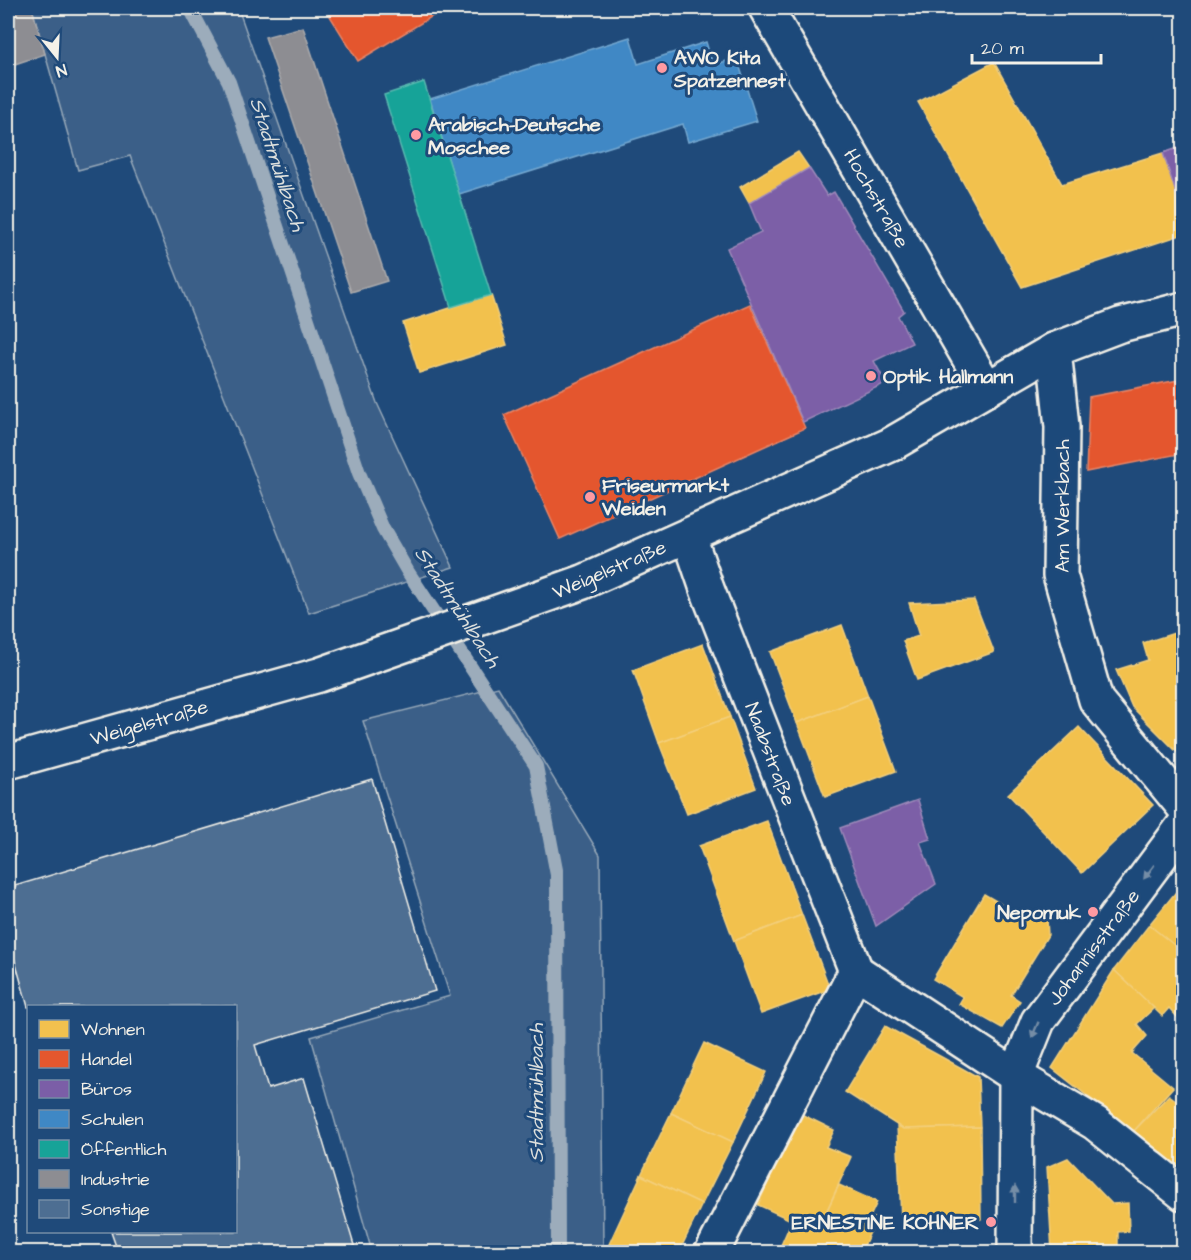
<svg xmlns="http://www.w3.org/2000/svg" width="1191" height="1260" font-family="'Architects Daughter',sans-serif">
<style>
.green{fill:#3a5f88;stroke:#97a8b8;stroke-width:1.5}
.homes{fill:#f2c14e;stroke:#f3cf7c;stroke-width:1.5}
.shops{fill:#e4572e;stroke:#e98566;stroke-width:1.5}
.offices{fill:#7b5ea7;stroke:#9f8aba;stroke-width:1.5}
.schools{fill:#3f88c5;stroke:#75a8d0;stroke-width:1.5}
.public{fill:#17a398;stroke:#59bab0;stroke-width:1.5}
.industry{fill:#8d8d92;stroke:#acabac;stroke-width:1.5}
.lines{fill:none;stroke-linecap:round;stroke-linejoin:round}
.stream{stroke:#9cacbb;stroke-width:14}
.building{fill:#4d6e92;stroke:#f4f1e8;stroke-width:1.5}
.minor-casing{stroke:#f4f1e8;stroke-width:38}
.tertiary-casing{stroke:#f4f1e8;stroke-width:38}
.minor{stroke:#1f4a7a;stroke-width:33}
.tertiary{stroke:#1f4a7a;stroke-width:33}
.oneway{fill:#748da6}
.poi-dot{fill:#ff9aa2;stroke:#1f4a7a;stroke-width:2}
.labels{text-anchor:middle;stroke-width:6;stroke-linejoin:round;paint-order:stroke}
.poi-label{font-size:20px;font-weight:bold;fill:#f4f1e8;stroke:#1f4a7a;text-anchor:start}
.street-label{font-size:20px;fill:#f4f1e8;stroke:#1f4a7a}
.water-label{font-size:21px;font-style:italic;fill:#dee0dd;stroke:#1f4a7a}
</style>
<rect width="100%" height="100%" fill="#1f4a7a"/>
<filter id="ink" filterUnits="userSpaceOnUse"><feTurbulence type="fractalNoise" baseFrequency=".0167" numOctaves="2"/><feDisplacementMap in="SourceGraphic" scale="12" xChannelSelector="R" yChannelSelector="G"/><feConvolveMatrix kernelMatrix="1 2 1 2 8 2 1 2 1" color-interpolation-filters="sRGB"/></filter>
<g filter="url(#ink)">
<g class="green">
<polygon points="32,8 238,8 377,403 453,567 309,613 130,156 78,170"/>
<polygon points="498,687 600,855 603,1252 372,1252 311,1037 450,996 363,721"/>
</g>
<g class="homes">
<polygon points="994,62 1062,184 1163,153 1184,218 1184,234 1022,287 918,102"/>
<polygon points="798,152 809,168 749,203 740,187"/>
<polygon points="491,295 507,345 419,373 403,323"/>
<polygon points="974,600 994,652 917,680 903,641 919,636 909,603"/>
<polygon points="842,625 868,696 797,723 770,652"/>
<polygon points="1184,630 1184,759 1132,707 1116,670 1148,660 1143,643"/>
<polygon points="703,644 730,717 659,743 633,670"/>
<polygon points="868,696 896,771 825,797 797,723"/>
<polygon points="730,717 756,788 687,814 659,743"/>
<polygon points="1079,727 1153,805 1082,873 1008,794"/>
<polygon points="767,821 802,915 734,941 699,846"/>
<polygon points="1184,882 1184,953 1149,925"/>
<polygon points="984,894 1020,915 1038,912 1047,920 1048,935 1011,995 1020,1001 1002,1028 959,1004 963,997 933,979"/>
<polygon points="802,915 830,989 761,1014 734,941"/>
<polygon points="1149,925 1184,953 1184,1014 1179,1019 1169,1008 1162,1016 1114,970"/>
<polygon points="1114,970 1154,1008 1137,1024 1147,1036 1132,1053 1173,1087 1133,1132 1052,1068"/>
<polygon points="885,1026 978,1077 980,1127 903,1129 845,1092"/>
<polygon points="704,1043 766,1072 733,1142 671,1113"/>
<polygon points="1169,1095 1184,1106 1184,1174 1133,1132"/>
<polygon points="671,1113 733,1142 702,1204 641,1175"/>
<polygon points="799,1113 834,1130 826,1147 851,1157 817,1232 758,1205"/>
<polygon points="897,1125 903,1129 980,1127 981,1219 901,1220"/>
<polygon points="1068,1158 1112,1204 1128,1203 1129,1231 1118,1232 1118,1250 1052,1252 1047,1167"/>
<polygon points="641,1175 702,1204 679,1252 627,1252 609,1244"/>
<polygon points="839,1185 877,1202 870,1217 876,1219 861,1252 778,1252 792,1220 817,1232"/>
<polygon points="1118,1250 1118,1252 1079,1252"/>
</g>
<g class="shops">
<polygon points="325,8 446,8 358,61"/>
<polygon points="750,304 805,428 560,539 504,415"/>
<polygon points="1184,379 1184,453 1086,472 1089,397"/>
</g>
<g class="offices">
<polygon points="1184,146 1184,218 1163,153"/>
<polygon points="809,168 827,196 834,192 904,311 898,316 912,343 874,361 886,383 803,422 727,248 761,232 749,203"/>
<polygon points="918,800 930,839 920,842 936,884 876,926 840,828"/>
</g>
<polygon class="schools" points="630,37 638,64 706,42 713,65 737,58 757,121 688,142 683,124 459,194 430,99"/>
<polygon class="public" points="424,82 491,295 451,307 384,95"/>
<g class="industry">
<polygon points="8,8 32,8 45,54 15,64 8,37"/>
<polygon points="303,27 387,281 351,292 265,37"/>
</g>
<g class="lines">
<polyline class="stream" points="190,8 229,82 359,473 383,529 408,572 536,766 557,875 558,1252"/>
</g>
<polygon class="building" points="372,779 435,991 255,1045 268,1089 304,1078 356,1252 118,1252 111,1232 236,1232 236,1006 28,1007 8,936 8,888"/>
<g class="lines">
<defs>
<g id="minor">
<polyline points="766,8 987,389"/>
<polyline points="1054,350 1062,427 1060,575 1096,700 1184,807"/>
<polyline points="689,536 707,589 856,971 712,1252"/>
<polyline points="856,971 1016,1076 1095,1123 1184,1194"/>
<polyline points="1015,1252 1016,1076 1038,1021 1184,825"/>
</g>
<polyline id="tertiary" points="8,762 319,675 583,582 890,445 1054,350 1120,325 1184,309"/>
</defs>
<use href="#minor" class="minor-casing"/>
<use href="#tertiary" class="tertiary-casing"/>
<use href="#minor" class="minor"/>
<use href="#tertiary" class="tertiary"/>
</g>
<defs><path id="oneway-solid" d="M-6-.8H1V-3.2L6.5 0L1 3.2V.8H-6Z" transform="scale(1.5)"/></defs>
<g class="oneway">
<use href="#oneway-solid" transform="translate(1149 872) rotate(127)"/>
<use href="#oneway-solid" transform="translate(1035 1030) rotate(113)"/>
<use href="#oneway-solid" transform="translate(1015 1194) rotate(-90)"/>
</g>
</g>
<g class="poi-dot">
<circle cx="662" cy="68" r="6"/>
<circle cx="416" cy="135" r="6"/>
<circle cx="871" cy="376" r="6"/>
<circle cx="590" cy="497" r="6"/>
<circle cx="1093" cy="912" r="6"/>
<circle cx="991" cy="1222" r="6"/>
</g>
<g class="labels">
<g class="poi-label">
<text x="674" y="64">AWO Kita<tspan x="674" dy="23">Spatzennest</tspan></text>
<text x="428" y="131">Arabisch-Deutsche<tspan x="428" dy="23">Moschee</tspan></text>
<text x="883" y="383">Optik Hallmann</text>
<text x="602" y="492">Friseurmarkt<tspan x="602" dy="23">Weiden</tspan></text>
<text x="1081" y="919" text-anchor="end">Nepomuk</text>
<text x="979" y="1229" text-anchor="end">ERNESTINE KOHNER</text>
</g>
<g class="street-label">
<text transform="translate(877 198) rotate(60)" y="7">Hochstraße</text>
<text transform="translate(1062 506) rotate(-90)" y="7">Am Werkbach</text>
<text transform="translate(609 569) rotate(-23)" y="7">Weigelstraße</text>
<text transform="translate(149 722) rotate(-16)" y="7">Weigelstraße</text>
<text transform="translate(771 754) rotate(69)" y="7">Naabstraße</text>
<text transform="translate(1093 947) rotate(-53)" y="7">Johannisstraße</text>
</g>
<g class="water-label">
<text transform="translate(278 164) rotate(72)" y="7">Stadtmühlbach</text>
<text transform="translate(458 607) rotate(57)" y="7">Stadtmühlbach</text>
<text transform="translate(536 1093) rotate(-90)" y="7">Stadtmühlbach</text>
</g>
</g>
<rect width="1191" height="1260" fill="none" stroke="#1f4a7a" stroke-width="30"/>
<rect x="15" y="15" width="1161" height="1230" fill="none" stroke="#f4f1e8" stroke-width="2" filter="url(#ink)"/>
<rect x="27" y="1005" width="210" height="228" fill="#1f4a7a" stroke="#748da6" stroke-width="1.5"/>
<rect x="39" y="1020" width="30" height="18" fill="#f2c14e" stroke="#748da6" stroke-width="1.5"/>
<text x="81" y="1035" font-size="18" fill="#f4f1e8">Wohnen</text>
<rect x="39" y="1050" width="30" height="18" fill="#e4572e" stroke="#748da6" stroke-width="1.5"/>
<text x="81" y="1065" font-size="18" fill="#f4f1e8">Handel</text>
<rect x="39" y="1080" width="30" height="18" fill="#7b5ea7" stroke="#748da6" stroke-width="1.5"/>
<text x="81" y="1095" font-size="18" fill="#f4f1e8">Büros</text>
<rect x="39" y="1110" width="30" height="18" fill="#3f88c5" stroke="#748da6" stroke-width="1.5"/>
<text x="81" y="1125" font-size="18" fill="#f4f1e8">Schulen</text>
<rect x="39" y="1140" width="30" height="18" fill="#17a398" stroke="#748da6" stroke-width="1.5"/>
<text x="81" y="1155" font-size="18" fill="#f4f1e8">Öffentlich</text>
<rect x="39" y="1170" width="30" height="18" fill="#8d8d92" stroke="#748da6" stroke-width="1.5"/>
<text x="81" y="1185" font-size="18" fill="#f4f1e8">Industrie</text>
<rect x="39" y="1200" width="30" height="18" fill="#4d6e92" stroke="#748da6" stroke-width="1.5"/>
<text x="81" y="1215" font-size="18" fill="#f4f1e8">Sonstige</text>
<g transform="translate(57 57) rotate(162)" stroke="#1f4a7a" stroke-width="4.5" paint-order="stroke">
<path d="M0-4.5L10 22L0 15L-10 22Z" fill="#f4f1e8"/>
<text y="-9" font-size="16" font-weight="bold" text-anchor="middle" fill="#f4f1e8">N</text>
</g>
<path d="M972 54v9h129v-9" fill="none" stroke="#f4f1e8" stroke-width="3"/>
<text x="981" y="54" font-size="18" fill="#f4f1e8" stroke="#1f4a7a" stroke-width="4.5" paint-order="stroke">20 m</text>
</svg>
